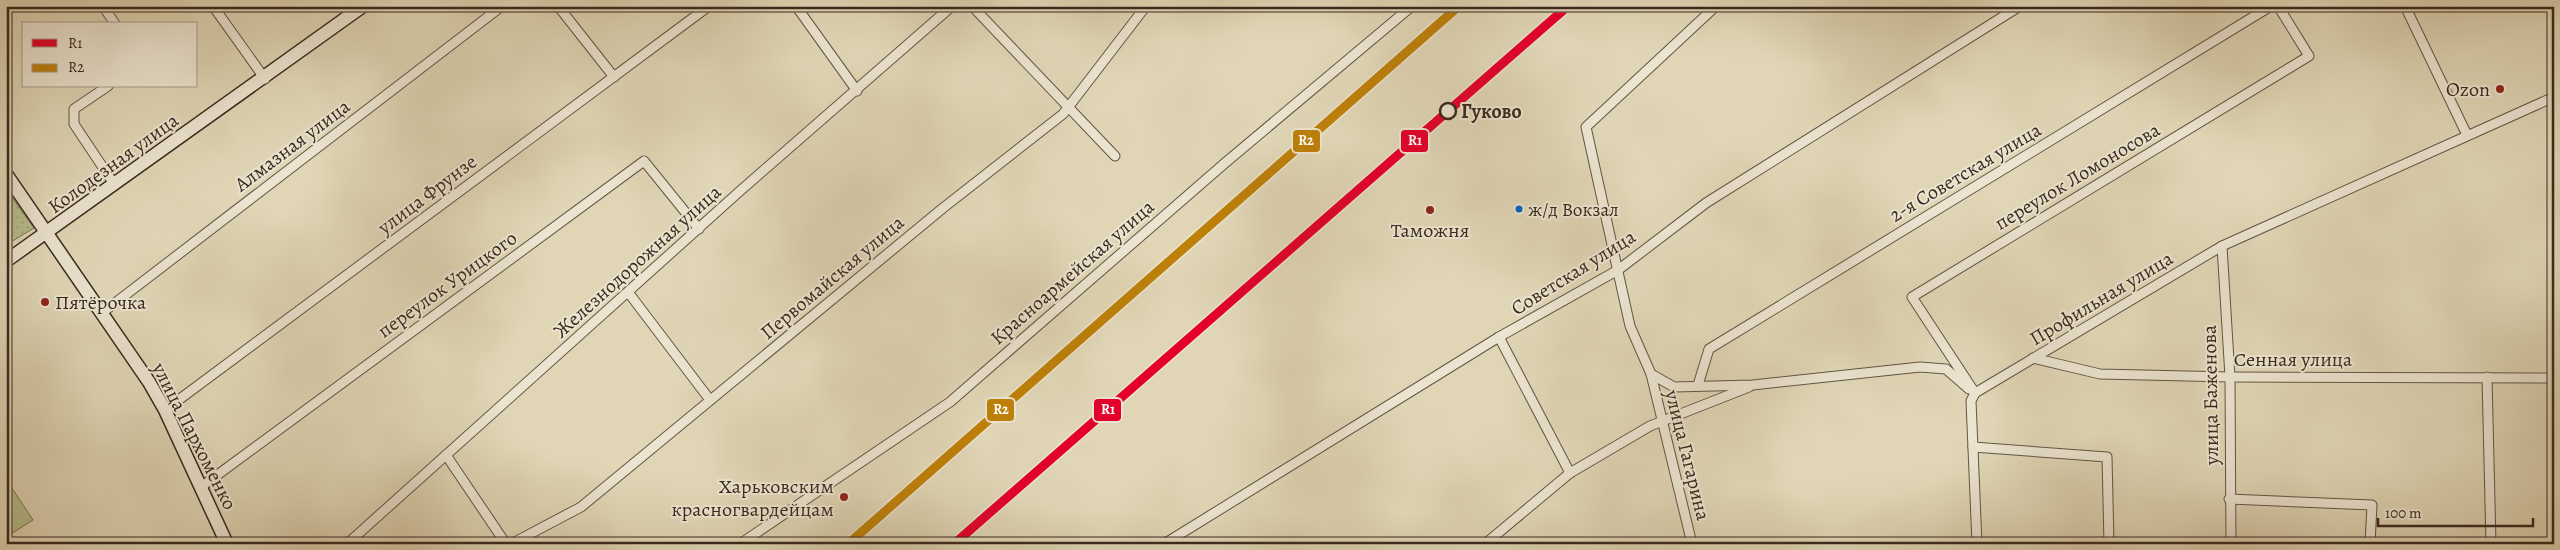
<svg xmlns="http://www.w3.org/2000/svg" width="2560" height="550" font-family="Alegreya,serif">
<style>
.green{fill:#b6bd8b;stroke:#787354}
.park{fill:url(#park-dots);stroke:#787354}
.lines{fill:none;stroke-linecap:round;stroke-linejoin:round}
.street-casing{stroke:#635444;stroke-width:11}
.secondary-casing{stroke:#39291e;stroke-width:15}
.street{stroke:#ebe4d0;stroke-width:9}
.secondary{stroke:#ebe4d0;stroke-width:12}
.rail-1-casing{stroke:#ebe4d0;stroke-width:12}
.rail-2-casing{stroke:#ebe4d0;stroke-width:12}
.rail-1{stroke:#e4002b;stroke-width:9}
.rail-2{stroke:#be8009;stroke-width:9}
.poi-dot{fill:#8f2418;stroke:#ebe4d0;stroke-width:2}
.stop-dot{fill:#ebe4d0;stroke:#39291e;stroke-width:2.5}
.bus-dot{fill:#0065bd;stroke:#ebe4d0;stroke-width:2}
.labels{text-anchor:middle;stroke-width:4;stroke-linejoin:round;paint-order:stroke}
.bus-label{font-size:19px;fill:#39291e;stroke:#ebe4d0;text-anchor:start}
.poi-label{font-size:20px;fill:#39291e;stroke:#ebe4d0;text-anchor:end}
.stop-label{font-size:20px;font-weight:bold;fill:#39291e;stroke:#ebe4d0;text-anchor:start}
.street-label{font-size:20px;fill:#39291e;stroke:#ebe4d0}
.line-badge{stroke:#ebe4d0;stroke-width:2}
.badge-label{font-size:14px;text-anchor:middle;font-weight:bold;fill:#fff}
</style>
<defs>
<pattern id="park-dots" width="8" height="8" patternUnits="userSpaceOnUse" patternTransform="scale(1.25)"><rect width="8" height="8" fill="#b6bd8b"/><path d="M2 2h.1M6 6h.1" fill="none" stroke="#9da278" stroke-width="1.8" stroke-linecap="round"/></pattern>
</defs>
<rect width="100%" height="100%" fill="#e0d6b6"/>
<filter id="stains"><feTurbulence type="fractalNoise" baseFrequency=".004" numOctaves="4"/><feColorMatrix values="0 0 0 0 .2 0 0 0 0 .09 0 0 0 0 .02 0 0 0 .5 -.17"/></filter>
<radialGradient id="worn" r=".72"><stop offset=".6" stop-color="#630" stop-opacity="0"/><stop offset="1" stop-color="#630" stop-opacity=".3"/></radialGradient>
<polygon class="green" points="6,479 33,520 6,537"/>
<polygon class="park" points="6,189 34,228 6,245"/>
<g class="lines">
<defs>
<g id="street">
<polyline points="103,6 115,24"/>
<polyline points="213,6 265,79"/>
<polyline points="558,6 614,77"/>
<polyline points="796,6 857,91"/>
<polyline points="972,6 1115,156"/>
<polyline points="2405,6 2467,135"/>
<polyline points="108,86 74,109 74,124 114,184"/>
<polyline points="2222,246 2230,377 2231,544"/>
<polyline points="628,292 710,400"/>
<polyline points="102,313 502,6"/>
<polyline points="1499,337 1570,473"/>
<polyline points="2033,358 2100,374 2230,377 2554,378"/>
<polyline points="1651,374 1674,387 1753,385 1920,367 1946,369 1969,389"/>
<polyline points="2487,377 2491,544"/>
<polyline points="1698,385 1709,349 2271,6"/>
<polyline points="1975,393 2222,246 2554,97"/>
<polyline points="1975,393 1912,297 2309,56 2278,6"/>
<polyline points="1975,393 1971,401 1977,544"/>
<polyline points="165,410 709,6"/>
<polyline points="1973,447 2107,457 2109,544"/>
<polyline points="446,455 506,544"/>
<polyline points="201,487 644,161 699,229"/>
<polyline points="2229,499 2372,505 2370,544"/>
<polyline points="347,544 740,191 952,6"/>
<polyline points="511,544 581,507 943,208 1063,114 1146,6"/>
<polyline points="740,544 950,402 1225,163 1412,6"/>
<polyline points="1164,544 1499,337 1618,270 1706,203 2020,6"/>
<polyline points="1485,544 1570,473 1650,426 1749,387"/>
<polyline points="1692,544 1651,374 1630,326 1586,127 1716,6"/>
</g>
<g id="secondary">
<polyline points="6,174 149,382 165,410 227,544"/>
<polyline points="6,261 363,6"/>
</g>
</defs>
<use href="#street" class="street-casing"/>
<use href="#secondary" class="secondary-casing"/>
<use href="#street" class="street"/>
<use href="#secondary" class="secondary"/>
<defs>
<polyline id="rail-1" points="954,544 1568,6"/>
<polyline id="rail-2" points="848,544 1459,6"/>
</defs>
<use href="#rail-1" class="rail-1-casing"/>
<use href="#rail-2" class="rail-2-casing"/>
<use href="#rail-1" class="rail-1"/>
<use href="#rail-2" class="rail-2"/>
</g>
<g class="poi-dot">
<circle cx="2500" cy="89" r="5"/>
<circle cx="1430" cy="210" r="5"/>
<circle cx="45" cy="302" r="5"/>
<circle cx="844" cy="497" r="5"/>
</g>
<circle class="stop-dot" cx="1448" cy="111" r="8"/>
<circle class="bus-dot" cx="1519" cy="209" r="4.5"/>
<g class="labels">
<g class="bus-label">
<text x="1528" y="216">ж/д Вокзал</text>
</g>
<g class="poi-label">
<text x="2490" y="96">Ozon</text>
<text x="1430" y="237" text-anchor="middle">Таможня</text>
<text x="55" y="309" text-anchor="start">Пятёрочка</text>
<text x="834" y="493">Харьковским<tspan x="834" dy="23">красногвардейцам</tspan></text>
</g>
<g class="stop-label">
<text x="1461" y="118">Гуково</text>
</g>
<g class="street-label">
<text transform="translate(292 145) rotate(-37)" y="7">Алмазная улица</text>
<text transform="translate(113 163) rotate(-36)" y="7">Колодезная улица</text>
<text transform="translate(1965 172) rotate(-31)" y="7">2-я Советская улица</text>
<text transform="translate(2077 176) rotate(-31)" y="7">переулок Ломоносова</text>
<text transform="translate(427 194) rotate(-37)" y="7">улица Фрунзе</text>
<text transform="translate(637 261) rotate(-42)" y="7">Железнодорожная улица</text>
<text transform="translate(1072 272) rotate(-41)" y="7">Красноармейская улица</text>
<text transform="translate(1573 272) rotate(-32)" y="7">Советская улица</text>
<text transform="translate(832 277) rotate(-40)" y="7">Первомайская улица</text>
<text transform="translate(447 284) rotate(-36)" y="7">переулок Урицкого</text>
<text transform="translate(2101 298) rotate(-31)" y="7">Профильная улица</text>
<text x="2293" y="366">Сенная улица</text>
<text transform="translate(2210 395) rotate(-91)" y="7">улица Баженова</text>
<text transform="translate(195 436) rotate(63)" y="7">улица Пархоменко</text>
<text transform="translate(1688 455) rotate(76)" y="7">улица Гагарина</text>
</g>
</g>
<g class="line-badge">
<rect x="1292" y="129" width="29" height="24" rx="5" fill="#be8009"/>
<rect x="1400" y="129" width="29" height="24" rx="5" fill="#e4002b"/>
<rect x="986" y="398" width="29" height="24" rx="5" fill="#be8009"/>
<rect x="1093" y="398" width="29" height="24" rx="5" fill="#e4002b"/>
</g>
<g class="badge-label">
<text x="1306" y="145">R2</text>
<text x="1415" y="145">R1</text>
<text x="1001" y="414">R2</text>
<text x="1108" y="414">R1</text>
</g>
<rect width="2560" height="550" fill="none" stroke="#e0d6b6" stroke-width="25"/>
<rect x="8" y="8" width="2545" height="535" fill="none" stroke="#39291e" stroke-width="2.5"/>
<rect x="12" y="12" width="2535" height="525" fill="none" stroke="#39291e"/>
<rect x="22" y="22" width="175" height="65" fill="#ebe4d0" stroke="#a49989"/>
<rect x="32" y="39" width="25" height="8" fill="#e4002b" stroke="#a49989"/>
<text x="68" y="48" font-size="15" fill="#39291e">R1</text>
<rect x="32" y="64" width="25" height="8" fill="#be8009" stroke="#a49989"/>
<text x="68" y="72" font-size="15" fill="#39291e">R2</text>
<path d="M2378 518v8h155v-8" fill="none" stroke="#39291e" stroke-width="2.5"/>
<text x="2385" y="518" font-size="15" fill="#39291e" stroke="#ebe4d0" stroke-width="4" paint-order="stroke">100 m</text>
<rect width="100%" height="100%" filter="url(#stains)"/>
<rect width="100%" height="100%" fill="url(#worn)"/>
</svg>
